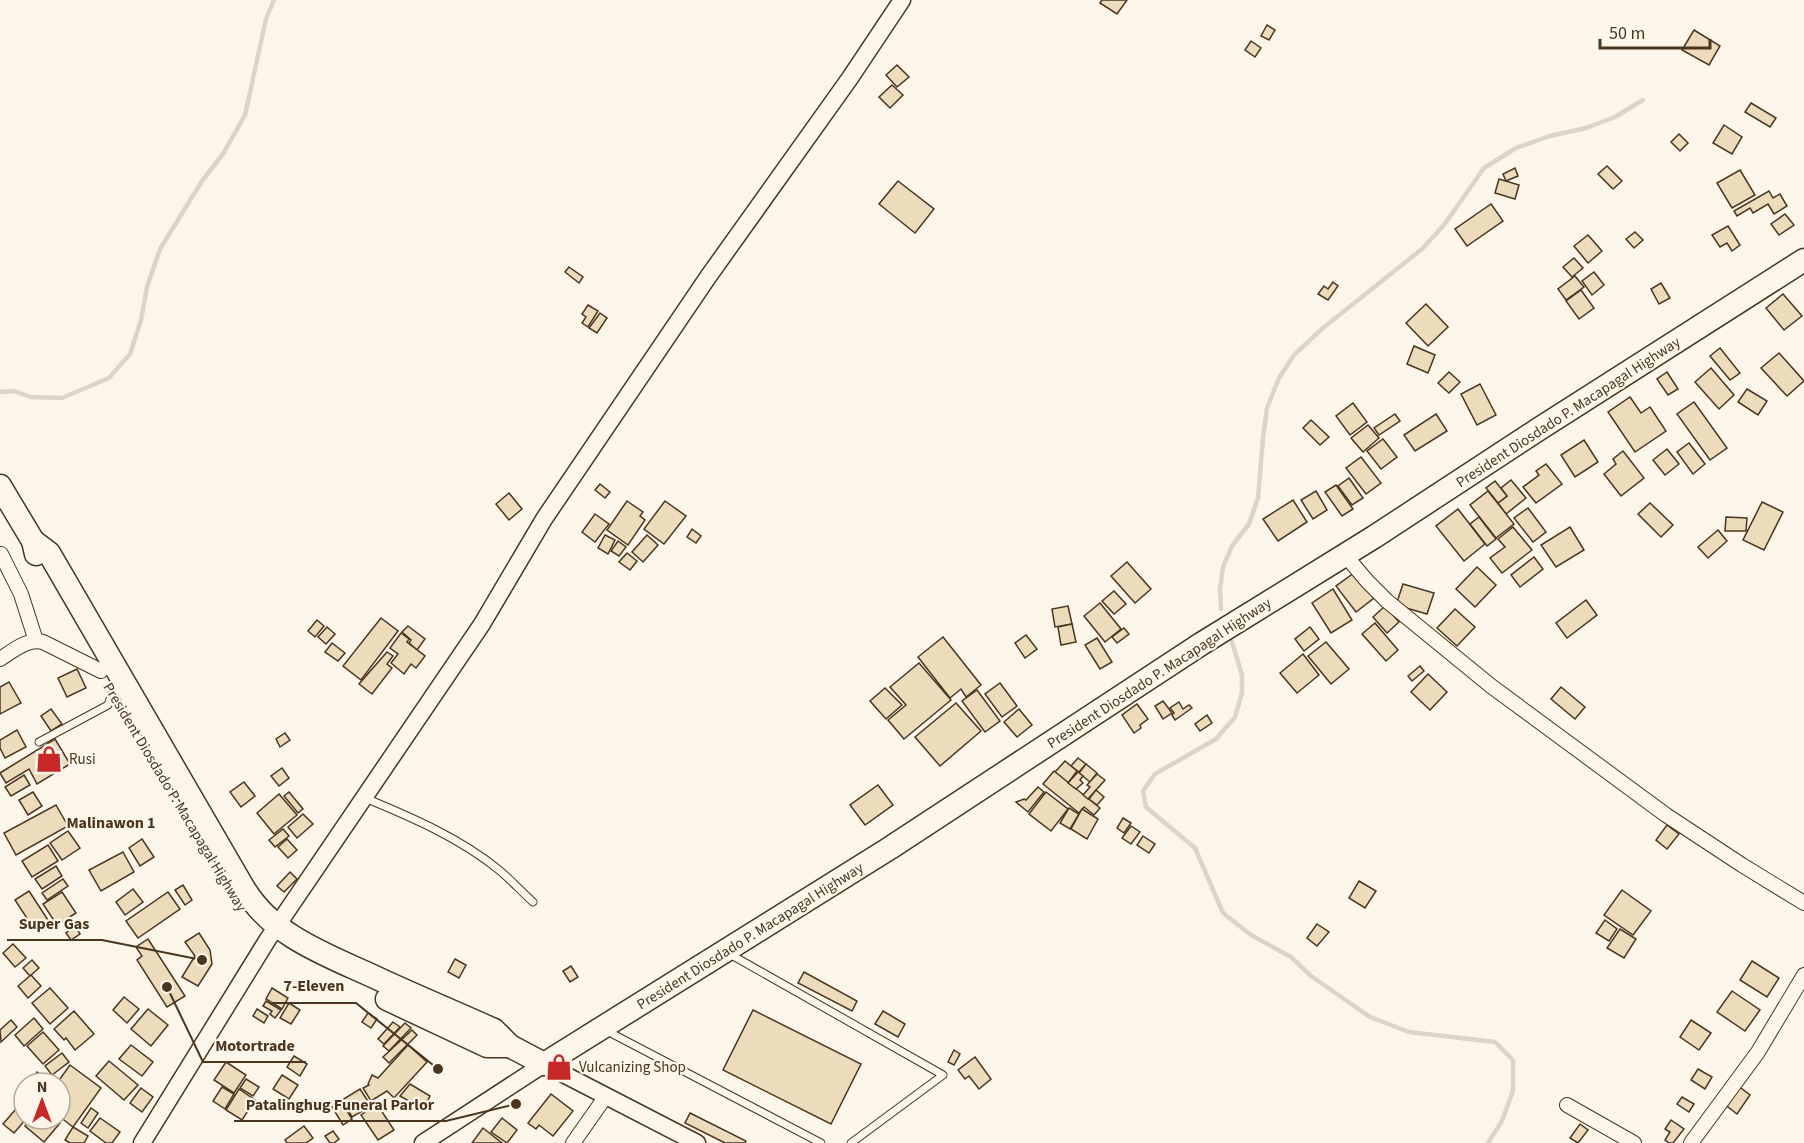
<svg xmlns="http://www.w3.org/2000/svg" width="1804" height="1143" font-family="'Source Sans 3',sans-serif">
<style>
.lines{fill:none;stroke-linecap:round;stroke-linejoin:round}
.stream{stroke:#dcd4c6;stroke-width:4.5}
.building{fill:#ecdcbc;stroke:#4a3520;stroke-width:1.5}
.service-casing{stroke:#4a3520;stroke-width:9}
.minor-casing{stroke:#4a3520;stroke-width:16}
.tertiary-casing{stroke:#4a3520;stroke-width:19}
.trunk-casing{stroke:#4a3520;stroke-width:25}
.service{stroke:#fbf6e9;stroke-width:7}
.minor{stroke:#fbf6e9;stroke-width:14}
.tertiary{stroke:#fbf6e9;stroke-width:16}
.trunk{stroke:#fbf6e9;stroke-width:22}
.labels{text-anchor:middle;stroke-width:4.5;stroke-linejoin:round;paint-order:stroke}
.street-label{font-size:15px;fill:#4a3520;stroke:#fbf6e9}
.poi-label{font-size:15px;fill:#4a3520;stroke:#fbf6e9;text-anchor:start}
.neighbourhood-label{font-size:16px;font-weight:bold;fill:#4a3520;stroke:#fbf6e9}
.leader{fill:none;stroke:#4a3520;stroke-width:2}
.callout-dot{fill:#4a3520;stroke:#fbf6e9;stroke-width:2}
.callout-label{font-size:16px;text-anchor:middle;font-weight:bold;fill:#4a3520;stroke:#fbf6e9;stroke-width:4.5;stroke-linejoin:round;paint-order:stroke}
</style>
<rect width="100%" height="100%" fill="#fbf6e9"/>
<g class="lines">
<g class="stream">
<polyline points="0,392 14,391 31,397 62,398 109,378 130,354 141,320 147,287 160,249 202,181 223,154 245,115 266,19 274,0"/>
<polyline points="1221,609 1220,589 1223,567 1232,546 1249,524 1258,498 1263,438 1267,408 1279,378 1294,355 1323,328 1422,249 1444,225 1484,168 1516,148 1550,136 1586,128 1615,117 1643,100"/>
<polyline points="1232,642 1242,675 1242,693 1235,717 1216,739 1155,774 1143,791 1146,807 1195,848 1223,913 1251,935 1291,957 1311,976 1370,1017 1409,1032 1495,1042 1513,1060 1513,1091 1502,1121 1488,1143"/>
</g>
</g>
<g class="building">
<polygon points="1102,0 1127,0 1117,14 1100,3"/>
<polygon points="1267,25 1275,30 1269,40 1261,36"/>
<polygon points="1694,30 1720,46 1709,65 1682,50"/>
<polygon points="1251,41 1261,48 1255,57 1245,50"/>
<polygon points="897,65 909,77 897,87 886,75"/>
<polygon points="892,85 903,95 890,108 879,97"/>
<polygon points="1751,103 1776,118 1770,127 1745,112"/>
<polygon points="1724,125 1742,137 1732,154 1713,143"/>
<polygon points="1679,134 1688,143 1680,151 1671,142"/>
<polygon points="1607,166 1622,181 1613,189 1598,174"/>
<polygon points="1515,168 1518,176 1506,181 1503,174"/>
<polygon points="1740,170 1755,195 1732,208 1717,183"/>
<polygon points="1499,179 1519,185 1515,199 1495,193"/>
<polygon points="898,181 934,209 915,233 879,204"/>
<polygon points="1769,191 1773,198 1780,194 1787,206 1774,214 1768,204 1753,213 1750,208 1737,216 1734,211"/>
<polygon points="1491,204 1503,221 1467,246 1455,229"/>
<polygon points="1785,214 1794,225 1779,235 1771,224"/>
<polygon points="1728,226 1740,245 1732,251 1727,243 1720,247 1712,235"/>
<polygon points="1635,232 1643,240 1634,248 1626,239"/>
<polygon points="1588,235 1602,251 1588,263 1574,246"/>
<polygon points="1574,258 1583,268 1572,277 1563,267"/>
<polygon points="569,267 583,277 579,283 565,272"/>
<polygon points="1594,272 1604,285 1592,295 1582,281"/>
<polygon points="1575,276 1584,287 1566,300 1558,289"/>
<polygon points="1333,282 1338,286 1328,300 1318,294 1324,286 1328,289"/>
<polygon points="1661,283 1670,298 1659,304 1651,289"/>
<polygon points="1581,290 1594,308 1579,319 1566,301"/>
<polygon points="1783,294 1802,316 1784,330 1766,308"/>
<polygon points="1426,304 1448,327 1428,346 1406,323"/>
<polygon points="588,305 598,311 588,327 582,323 586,317 582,314"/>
<polygon points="600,313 607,318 597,333 589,328"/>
<polygon points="1414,346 1435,355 1428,373 1407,364"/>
<polygon points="1720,348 1740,373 1730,380 1710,356"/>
<polygon points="1779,353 1804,381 1787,396 1761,368"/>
<polygon points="1711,368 1734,395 1719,409 1695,382"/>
<polygon points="1449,372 1460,382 1449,393 1438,383"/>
<polygon points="1667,372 1678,389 1668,395 1657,379"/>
<polygon points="1480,384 1496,415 1477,425 1461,394"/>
<polygon points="1747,389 1767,401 1758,415 1738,402"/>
<polygon points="1630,397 1641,413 1650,407 1666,431 1635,452 1608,412"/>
<polygon points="1694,402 1727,448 1710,460 1677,414"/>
<polygon points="1353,403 1367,422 1350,435 1336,416"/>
<polygon points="1395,414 1400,421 1379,435 1374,428"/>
<polygon points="1436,414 1447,431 1415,451 1404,435"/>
<polygon points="1311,420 1329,437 1320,445 1303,428"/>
<polygon points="1368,425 1379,438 1363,452 1351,438"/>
<polygon points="1383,439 1397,457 1381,469 1367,451"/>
<polygon points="1584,440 1598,462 1575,477 1561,455"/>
<polygon points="1689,443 1705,464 1693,474 1677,452"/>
<polygon points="1667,449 1679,464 1665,475 1653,460"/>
<polygon points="1623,451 1644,478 1621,496 1604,474 1616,464 1613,459"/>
<polygon points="1361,457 1381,483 1366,494 1346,468"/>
<polygon points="1546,464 1562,484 1536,503 1523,487 1539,475 1536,471"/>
<polygon points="1349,478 1363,498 1352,505 1338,486"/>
<polygon points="1511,480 1526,498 1506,514 1498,503 1507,496 1501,488"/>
<polygon points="1495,481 1507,496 1498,503 1486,488"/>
<polygon points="600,484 610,492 605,498 595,490"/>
<polygon points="1336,485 1353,509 1342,516 1325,492"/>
<polygon points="1316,491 1327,510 1313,519 1301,500"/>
<polygon points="1488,491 1514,524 1496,538 1470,505"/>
<polygon points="509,493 522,509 509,520 496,504"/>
<polygon points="1293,500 1307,522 1278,541 1263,519"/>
<polygon points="627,501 643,512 640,516 645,520 628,545 607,530"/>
<polygon points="665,501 686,516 664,544 644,529"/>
<polygon points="1762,502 1783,512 1764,550 1743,540"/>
<polygon points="1650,503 1673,525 1661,537 1638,514"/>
<polygon points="1528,508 1546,532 1533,542 1514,518"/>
<polygon points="1458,509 1485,544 1464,561 1436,526"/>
<polygon points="595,514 609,524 595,542 582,532"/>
<polygon points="1479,517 1496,539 1487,546 1470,524"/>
<polygon points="1726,517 1747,518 1746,531 1725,531"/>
<polygon points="1513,527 1532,550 1502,573 1490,558 1505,547 1498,539"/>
<polygon points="1570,527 1584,550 1556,567 1541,545"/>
<polygon points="692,529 701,536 696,543 687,537"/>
<polygon points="1718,530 1727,541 1708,558 1698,547"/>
<polygon points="605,535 615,540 608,554 598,548"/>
<polygon points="647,535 658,545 643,562 632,552"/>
<polygon points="618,541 626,547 619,556 611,551"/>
<polygon points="627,553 637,561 630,570 619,562"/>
<polygon points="1534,557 1543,569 1520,587 1511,575"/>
<polygon points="1127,562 1151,589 1135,603 1111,576"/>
<polygon points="1477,567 1496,585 1475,607 1456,589"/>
<polygon points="1354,573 1374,598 1356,612 1336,586"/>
<polygon points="1403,584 1434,593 1427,614 1396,605"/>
<polygon points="1333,589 1352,620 1331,633 1312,603"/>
<polygon points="1114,591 1126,604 1114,614 1102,601"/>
<polygon points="1586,600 1597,615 1567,638 1556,623"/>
<polygon points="1100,603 1121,629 1105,642 1084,616"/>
<polygon points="1068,606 1072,624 1055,627 1052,609"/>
<polygon points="1385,606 1399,622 1387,633 1373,617"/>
<polygon points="1455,609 1475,627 1457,646 1437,628"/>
<polygon points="381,618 398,631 361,680 343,666"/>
<polygon points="317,620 324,626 315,637 308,631"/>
<polygon points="1375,623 1398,650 1386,661 1362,634"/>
<polygon points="1072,624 1076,642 1061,645 1058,627"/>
<polygon points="408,626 425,639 417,650 409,643 411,640 402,632"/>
<polygon points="327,627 335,634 326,644 318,637"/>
<polygon points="1310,627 1319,639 1304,651 1295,639"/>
<polygon points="1124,628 1129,634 1117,643 1112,637"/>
<polygon points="401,633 409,639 407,642 425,656 416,668 411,664 404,674 391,663 398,654 390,648"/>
<polygon points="1026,635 1037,649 1025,658 1015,643"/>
<polygon points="943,637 981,685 966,697 961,689 950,698 918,657"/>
<polygon points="1097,638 1112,662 1100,669 1085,645"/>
<polygon points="1326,642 1349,669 1331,684 1308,656"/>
<polygon points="332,643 345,653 338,661 325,652"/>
<polygon points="387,652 393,656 387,664 392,668 372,694 359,684"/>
<polygon points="1303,654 1319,675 1297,693 1280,673"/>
<polygon points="919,663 951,700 904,739 888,720 906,705 890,687"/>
<polygon points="1420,666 1424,671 1412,681 1408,676"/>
<polygon points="77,669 86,688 67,697 58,678"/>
<polygon points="1428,674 1447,692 1430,710 1411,692"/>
<polygon points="9,682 21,703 0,714 0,687"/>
<polygon points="1000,683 1017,706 1002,717 985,694"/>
<polygon points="1561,687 1585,707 1575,719 1551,699"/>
<polygon points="885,688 902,705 886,719 870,701"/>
<polygon points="977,690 1000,721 985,732 962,701"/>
<polygon points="1163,701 1172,713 1163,719 1155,706"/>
<polygon points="1179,702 1183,709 1189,705 1192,708 1175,720 1172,715 1174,713 1170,708"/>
<polygon points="956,703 981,731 940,766 915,737"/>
<polygon points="1137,704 1148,719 1140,725 1141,728 1134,733 1122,715"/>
<polygon points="51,709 62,724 51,731 41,716"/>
<polygon points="1019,709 1032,725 1017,737 1004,722"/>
<polygon points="1207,715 1212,723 1200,731 1195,724"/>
<polygon points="17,730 26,747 5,758 0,748 0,740"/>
<polygon points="285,733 290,740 280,747 276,739"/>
<polygon points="55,739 70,764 37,784 29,769 6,783 0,773"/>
<polygon points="1078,758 1086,764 1079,772 1071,766"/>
<polygon points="1065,761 1077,771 1068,783 1055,772"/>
<polygon points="1086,764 1097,773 1090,782 1079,773"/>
<polygon points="282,768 289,778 279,786 271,776"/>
<polygon points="1054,771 1100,808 1094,815 1084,807 1079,813 1043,784"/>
<polygon points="1078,772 1083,776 1080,780 1083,783 1076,789 1068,783"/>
<polygon points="1097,774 1105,780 1088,799 1083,795 1090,787 1087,785"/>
<polygon points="24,775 30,785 11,796 5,787"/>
<polygon points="244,782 255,796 241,807 230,792"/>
<polygon points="878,785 893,805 865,825 850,805"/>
<polygon points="1038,787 1044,792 1028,812 1016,802 1024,799 1026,800"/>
<polygon points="1096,790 1104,797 1097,805 1089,799"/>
<polygon points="33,792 42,806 28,815 19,800"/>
<polygon points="289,792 303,809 298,813 284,796"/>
<polygon points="1046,792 1068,809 1051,831 1029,814"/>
<polygon points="279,794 297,815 274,834 257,813"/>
<polygon points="56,805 68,826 16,855 4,833"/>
<polygon points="1069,808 1079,814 1070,829 1060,823"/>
<polygon points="1082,809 1098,819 1087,839 1071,829"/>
<polygon points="303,814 313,824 297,838 288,827"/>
<polygon points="1123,818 1131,823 1124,833 1117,828"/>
<polygon points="1667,825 1679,834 1667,849 1656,840"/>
<polygon points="1131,826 1140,832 1131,844 1122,838"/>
<polygon points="283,829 289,836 275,847 269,840"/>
<polygon points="68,831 80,848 62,860 50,843"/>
<polygon points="1143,836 1155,844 1149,853 1137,845"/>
<polygon points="142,839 154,857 140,866 129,848"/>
<polygon points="287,839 297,850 288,858 278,847"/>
<polygon points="48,845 58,861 32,877 22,861"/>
<polygon points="123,852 134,872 101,891 89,870"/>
<polygon points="56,866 62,876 42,889 35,879"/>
<polygon points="290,872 297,879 284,892 277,886"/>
<polygon points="63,879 68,886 47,900 42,893"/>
<polygon points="1359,881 1376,891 1365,908 1349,898"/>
<polygon points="183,885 192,900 185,905 175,890"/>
<polygon points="133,889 143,902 125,915 116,902"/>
<polygon points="1622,890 1651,911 1633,935 1604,915"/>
<polygon points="29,891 48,920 34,929 15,900"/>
<polygon points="62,892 76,913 57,925 43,904"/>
<polygon points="168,892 180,909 138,938 126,921"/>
<polygon points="1605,920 1617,929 1609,941 1596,933"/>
<polygon points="1317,924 1329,932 1317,946 1307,938"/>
<polygon points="75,926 80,934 71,940 66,933"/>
<polygon points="1620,929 1636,939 1624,958 1607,948"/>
<polygon points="199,933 210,950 212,964 198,986 182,977 195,956 185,942"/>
<polygon points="148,939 185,996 167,1007 137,960 142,956 136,947"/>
<polygon points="13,944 26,958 15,967 3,953"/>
<polygon points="455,959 466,965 459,978 448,972"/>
<polygon points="32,960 39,968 30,976 23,968"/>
<polygon points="1752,961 1779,978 1767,997 1740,980"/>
<polygon points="571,966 578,977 570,982 563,971"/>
<polygon points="804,972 857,1001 852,1011 798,983"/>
<polygon points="31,975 41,986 28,998 18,986"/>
<polygon points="50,988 68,1008 50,1024 32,1003"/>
<polygon points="272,988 288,998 282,1009 266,999"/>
<polygon points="1732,991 1760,1010 1745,1031 1717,1012"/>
<polygon points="124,997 139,1009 127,1023 113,1010"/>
<polygon points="266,1001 281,1010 275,1018 270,1014 272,1011 263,1006"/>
<polygon points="289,1003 300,1010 291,1024 280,1018"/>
<polygon points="148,1009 168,1025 151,1046 131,1029"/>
<polygon points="257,1009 268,1016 264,1023 253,1016"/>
<polygon points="753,1010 861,1064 831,1124 723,1070"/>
<polygon points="74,1011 94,1034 75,1050 66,1038 64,1040 54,1029"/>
<polygon points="883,1011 905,1024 898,1037 875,1024"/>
<polygon points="368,1013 377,1019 371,1028 362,1022"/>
<polygon points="34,1018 43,1029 24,1046 15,1035"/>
<polygon points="11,1020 17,1027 1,1042 0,1030"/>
<polygon points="1691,1020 1711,1033 1699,1050 1680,1037"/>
<polygon points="393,1022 400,1027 384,1044 378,1039"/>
<polygon points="405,1023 411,1028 389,1051 383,1046"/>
<polygon points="412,1030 417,1035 389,1063 383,1057"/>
<polygon points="43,1032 59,1050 43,1064 27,1046"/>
<polygon points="131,1045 153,1062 142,1076 119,1059"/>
<polygon points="408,1045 427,1062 394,1098 387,1091 371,1101 363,1088 369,1085 368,1084 372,1075 378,1078"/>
<polygon points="954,1050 960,1054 954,1065 948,1062"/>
<polygon points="62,1053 69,1062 52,1075 45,1066"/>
<polygon points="294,1056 307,1064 300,1076 287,1067"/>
<polygon points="975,1057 991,1079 979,1089 969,1076 965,1079 958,1070"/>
<polygon points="109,1061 138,1085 124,1100 96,1076"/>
<polygon points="226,1062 246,1075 234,1093 214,1080"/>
<polygon points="70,1065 101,1088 73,1127 60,1117 60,1083 57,1083"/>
<polygon points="1698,1069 1712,1077 1705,1089 1691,1080"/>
<polygon points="37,1072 53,1083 29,1083"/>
<polygon points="282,1075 298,1085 289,1099 273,1089"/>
<polygon points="246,1079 259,1087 253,1096 240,1088"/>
<polygon points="410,1084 430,1096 423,1109 400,1096"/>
<polygon points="1737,1085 1750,1095 1737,1114 1723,1103"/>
<polygon points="222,1087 234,1094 225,1109 213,1101"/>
<polygon points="141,1088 153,1097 142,1112 130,1103"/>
<polygon points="239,1089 255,1100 242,1120 226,1110"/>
<polygon points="360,1089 371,1106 352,1117 342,1100"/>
<polygon points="551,1094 573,1111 553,1136 539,1125 536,1129 528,1123"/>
<polygon points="1682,1097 1694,1104 1689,1112 1677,1104"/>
<polygon points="341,1101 352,1119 343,1125 332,1107"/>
<polygon points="22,1102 24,1104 24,1119 26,1119 14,1133 3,1124"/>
<polygon points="377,1104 394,1130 378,1140 361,1115"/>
<polygon points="91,1108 98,1113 88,1128 81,1123"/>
<polygon points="690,1113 746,1141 745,1143 725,1143 685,1123"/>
<polygon points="100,1118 120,1132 112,1143 106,1143 90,1131"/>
<polygon points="502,1118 517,1130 507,1143 491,1132"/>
<polygon points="30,1119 55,1119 60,1123 44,1142 25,1126"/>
<polygon points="1671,1120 1684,1129 1673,1143 1669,1143 1665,1140 1670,1132 1665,1129"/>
<polygon points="1580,1124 1588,1130 1578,1143 1570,1138"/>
<polygon points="304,1126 313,1138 306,1143 287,1143 285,1140"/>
<polygon points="73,1127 88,1136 84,1143 70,1143 65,1140"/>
<polygon points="483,1128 502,1143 472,1143"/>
<polygon points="333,1131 339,1139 334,1143 330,1143 325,1136"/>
</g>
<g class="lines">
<defs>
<g id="service">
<polyline points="39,742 108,705 113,691"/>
<path d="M365 798C411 817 460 838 499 870 511 880 521 891 533 902"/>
<polyline points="728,953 943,1075 851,1143"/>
<polyline points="607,1031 821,1143"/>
</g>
<g id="minor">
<polyline points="1,554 21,594 36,641"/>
<polyline points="1345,555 1367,581 1387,601 1491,686 1666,815 1742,865 1804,903"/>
<path d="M0 659C13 651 27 638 43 642L101 671"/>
<polyline points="1567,1105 1634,1143"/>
<polyline points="573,1143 606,1096"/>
<polyline points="1691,1143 1758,1052 1804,975"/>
</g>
<g id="tertiary">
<polyline points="142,1143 268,939 482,624 544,519 708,277 850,78 902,0"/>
<polyline points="423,1143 544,1064 697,1143"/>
</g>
<g id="trunk">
<polyline points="0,486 33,541 36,554"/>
<path d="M33 541 49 553 243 887C273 938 330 956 381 980 418 997 456 1013 494 1030L510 1046 544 1064 890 848 1201 644 1374 537 1539 429 1804 260"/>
<polyline points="387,999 487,1046 510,1046"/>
</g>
</defs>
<use href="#service" class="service-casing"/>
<use href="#minor" class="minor-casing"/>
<use href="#tertiary" class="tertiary-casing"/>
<use href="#trunk" class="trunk-casing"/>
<use href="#service" class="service"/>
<use href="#minor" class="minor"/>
<use href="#tertiary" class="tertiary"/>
<use href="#trunk" class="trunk"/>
</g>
<defs>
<symbol id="shop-bare" viewBox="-9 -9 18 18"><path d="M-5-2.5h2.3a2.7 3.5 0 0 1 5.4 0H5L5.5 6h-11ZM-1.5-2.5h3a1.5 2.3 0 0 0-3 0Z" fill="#c62828" stroke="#fbf6e9" stroke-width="2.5" paint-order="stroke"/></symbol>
</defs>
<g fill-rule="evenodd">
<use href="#shop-bare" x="30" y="740" width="38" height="38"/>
<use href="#shop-bare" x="540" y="1048" width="38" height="38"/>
</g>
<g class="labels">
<g class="street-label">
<text transform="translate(1568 412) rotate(-33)" y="5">President Diosdado P. Macapagal Highway</text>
<text transform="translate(1159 673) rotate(-33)" y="5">President Diosdado P. Macapagal Highway</text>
<text transform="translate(175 797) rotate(59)" y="5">President Diosdado P. Macapagal Highway</text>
<text transform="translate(750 936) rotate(-32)" y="5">President Diosdado P. Macapagal Highway</text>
</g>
<g class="poi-label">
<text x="69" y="764">Rusi</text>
<text x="579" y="1072">Vulcanizing Shop</text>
</g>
<g class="neighbourhood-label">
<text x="111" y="828">Malinawon 1</text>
</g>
</g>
<path class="leader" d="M202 960L102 940H7M438 1069L356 1003H271M167 987L203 1062H306M516 1104L446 1121H234"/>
<g class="callout-dot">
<circle cx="202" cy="960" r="6"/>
<circle cx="438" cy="1069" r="6"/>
<circle cx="167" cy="987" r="6"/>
<circle cx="516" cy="1104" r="6"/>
</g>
<g class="callout-label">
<text x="54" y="929">Super Gas</text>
<text x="314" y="991">7-Eleven</text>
<text x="255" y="1051">Motortrade</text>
<text x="340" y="1110">Patalinghug Funeral Parlor</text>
</g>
<g transform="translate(42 1101)"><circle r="28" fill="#fbf6e9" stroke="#b4a999" stroke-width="1.5"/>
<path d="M0-4.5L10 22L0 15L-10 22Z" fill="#c62828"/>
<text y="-9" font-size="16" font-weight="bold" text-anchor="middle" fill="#4a3520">N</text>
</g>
<path d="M1600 39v9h110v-9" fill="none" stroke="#4a3520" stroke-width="3"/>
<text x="1609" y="39" font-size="18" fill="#4a3520" stroke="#fbf6e9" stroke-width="4.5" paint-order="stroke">50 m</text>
</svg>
